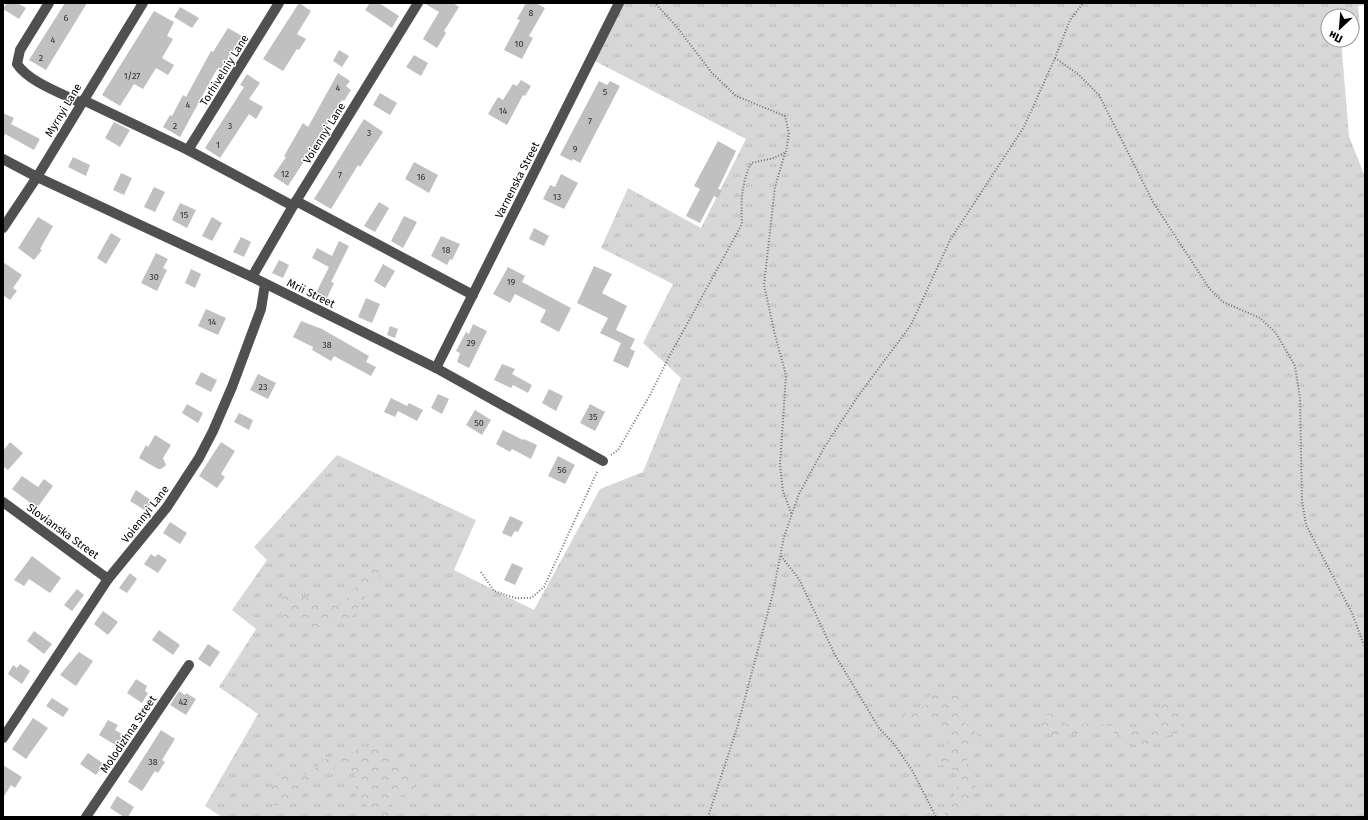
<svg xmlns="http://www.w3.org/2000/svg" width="1368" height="820" font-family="'Fira Sans',sans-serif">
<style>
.grass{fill:url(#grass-tufts)}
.forest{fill:url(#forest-crowns)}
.building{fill:#c0c0c0}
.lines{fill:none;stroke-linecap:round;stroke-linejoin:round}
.path{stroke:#727272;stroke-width:2;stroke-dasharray:1 2;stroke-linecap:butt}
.minor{stroke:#505050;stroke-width:10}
.labels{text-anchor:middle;stroke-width:3;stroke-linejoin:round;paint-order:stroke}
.number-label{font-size:9px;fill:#303030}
.street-label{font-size:11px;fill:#000;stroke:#fff}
</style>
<defs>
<pattern id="grass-tufts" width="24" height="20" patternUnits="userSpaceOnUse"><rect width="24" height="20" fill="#d7d7d7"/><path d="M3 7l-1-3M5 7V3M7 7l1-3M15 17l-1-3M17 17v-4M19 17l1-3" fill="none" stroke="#b7b7b7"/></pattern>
<pattern id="forest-crowns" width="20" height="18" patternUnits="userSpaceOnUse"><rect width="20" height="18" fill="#d7d7d7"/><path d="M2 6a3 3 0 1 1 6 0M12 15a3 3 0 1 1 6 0" fill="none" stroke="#b7b7b7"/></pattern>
</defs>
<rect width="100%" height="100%" fill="#fff"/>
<polygon class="grass" points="619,3 1365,3 1365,5 1358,6 1360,29 1352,31 1352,16 1328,16 1328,40 1341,40 1349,136 1365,177 1365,817 222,817 205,806 258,714 219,687 256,629 232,610 267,560 254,547 337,455 476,520 454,570 534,610 600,489 643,472 681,378 643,343 673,284 601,248 628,188 701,228 746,139 591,59"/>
<g class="forest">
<polygon points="378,564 381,569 380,574 351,618 345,621 330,622 314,628 283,619 281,615 283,595 287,592 336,606 344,603 362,576 374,565"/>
<path d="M936 688C946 689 952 695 963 694L965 697 962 709 963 721 979 737V742L968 753 966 765 976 777 978 782 969 805 954 817 943 816 951 803 959 783 954 771 949 766 932 764 931 755 948 758 951 753C951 745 937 723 928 720 921 717 912 722 905 720L904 717 907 712 924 706Z"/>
<path d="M1171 701C1180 709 1181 719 1181 731 1175 735 1168 734 1161 738 1156 741 1150 746 1145 747 1135 749 1117 729 1103 730 1080 730 1061 743 1040 729V722L1047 715 1054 716 1066 724H1100L1140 731 1149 726 1160 706Z"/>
<path d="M364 746 382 750 389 760 399 767 410 769 418 776 413 789 395 799 388 806 390 817H370V809C367 805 360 800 357 796 354 788 359 778 353 772 341 759 318 776 308 783 298 792 297 801 285 807 258 806 271 781 283 771L304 775 315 769 323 760 345 756Z"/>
</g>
<g class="building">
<polygon points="7,3 17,3 26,8 19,19 3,9"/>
<polygon points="65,3 87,3 46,70 29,60"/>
<polygon points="299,3 311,11 297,34 306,39 299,50 297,49 283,71 263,59"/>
<polygon points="370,3 379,3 399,16 392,28 365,10"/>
<polygon points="424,3 453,3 459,7 444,31 446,33 437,48 423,39 439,12"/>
<polygon points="526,3 536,3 545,8 529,36 533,38 522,59 504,50 520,20 517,19"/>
<polygon points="180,7 199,18 192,28 174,17"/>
<polygon points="154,11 174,22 167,36 173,39 162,58 174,65 168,75 156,68 143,89 134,84 120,106 102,95"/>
<polygon points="228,28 242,36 220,71 217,69 180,137 163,127 170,115 172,116 183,95 186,97 211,51 213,52"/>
<polygon points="339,50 349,56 342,67 333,61"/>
<polygon points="414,55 428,63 421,76 406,67"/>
<polygon points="338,73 350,81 346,86 351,90 344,101 342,100 321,135 288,186 273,176 286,157 284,156 303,123 308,127"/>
<polygon points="247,74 260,83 249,99 263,107 256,119 249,114 220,158 205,148 244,87 240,85"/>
<polygon points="521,80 531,86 525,96 523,95 507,125 488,114 498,97 503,100 513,84 517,86"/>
<polygon points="599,81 607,85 610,81 620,86 580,163 573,159 572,161 560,155"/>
<polygon points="380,93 397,103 390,115 373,105"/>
<polygon points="3,113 14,118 11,124 40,139 34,150 5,134 3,139"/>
<polygon points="364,119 383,132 360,167 358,165 331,209 314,199"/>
<polygon points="114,122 130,130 120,147 105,138"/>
<polygon points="718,141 736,151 718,189 722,190 718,198 714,196 700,223 686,216 700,189 694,186"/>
<polygon points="73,157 90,165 86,176 68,167"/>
<polygon points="414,162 438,175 429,193 405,179"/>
<polygon points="121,173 132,178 124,195 113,190"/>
<polygon points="561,174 578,183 564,209 543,199 550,185 555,187"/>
<polygon points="154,187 165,192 155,212 144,207"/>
<polygon points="379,202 389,208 375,232 364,226"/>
<polygon points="180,203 196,210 187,228 172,220"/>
<polygon points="404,216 417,222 403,248 391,241"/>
<polygon points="38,217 53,226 40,249 42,250 34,260 18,248"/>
<polygon points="212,217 222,223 212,241 202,236"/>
<polygon points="534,228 549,236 544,246 529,239"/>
<polygon points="111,233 121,239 106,264 97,258"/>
<polygon points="441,236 460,244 452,260 450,259 447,265 431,256"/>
<polygon points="241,237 251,242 244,257 233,252"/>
<polygon points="339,241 349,246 331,282 334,283 326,300 315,295 329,267 312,258 317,248 332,256"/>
<polygon points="156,253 168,259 163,268 167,270 157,291 141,283"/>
<polygon points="279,260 289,265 283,278 272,273"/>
<polygon points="3,262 22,275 13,288 17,291 10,300 3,295"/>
<polygon points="383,264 395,271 385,288 374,281"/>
<polygon points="594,266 612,274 602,293 627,306 616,330 635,339 630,349 635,351 628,368 613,361 621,343 600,333 608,318 577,303"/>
<polygon points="508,267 525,276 522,282 571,308 559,332 540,322 546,310 515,294 510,303 493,294"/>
<polygon points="191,269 201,274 195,288 185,283"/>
<polygon points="366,298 380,304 372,323 358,317"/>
<polygon points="206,309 226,318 218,335 198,326"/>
<polygon points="301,321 322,329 369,356 366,362 376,367 371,376 334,356 331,361 312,350 313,347 293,337"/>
<polygon points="473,324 487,331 469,368 457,362 460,353 456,351 466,332 469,334"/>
<polygon points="390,326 398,329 395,338 387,335"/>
<polygon points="502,364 515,369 512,374 532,385 528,393 513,385 511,388 494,380"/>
<polygon points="201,372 217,380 211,392 195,384"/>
<polygon points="258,374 276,383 268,399 250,390"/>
<polygon points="549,389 563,396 556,411 542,403"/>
<polygon points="438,394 449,399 442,414 431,408"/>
<polygon points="391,398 407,406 409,403 423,410 417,421 398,411 395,417 384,412"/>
<polygon points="187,404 203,413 198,423 182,413"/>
<polygon points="590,404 605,412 595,431 580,423"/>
<polygon points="475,410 491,420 482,435 466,425"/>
<polygon points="239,413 253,420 249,430 234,422"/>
<polygon points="503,430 523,440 524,439 537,445 531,459 512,449 510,452 496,444"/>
<polygon points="155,435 171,445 163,458 166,465 161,469 158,469 139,458 146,445 148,447"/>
<polygon points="10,442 23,453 8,470 3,466 3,451"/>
<polygon points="221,442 235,451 221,474 225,477 217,488 199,476"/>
<polygon points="558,456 575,465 565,484 548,476"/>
<polygon points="22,476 38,487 44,479 53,486 37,508 12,489"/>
<polygon points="136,490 152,501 146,511 130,501"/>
<polygon points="510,516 523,522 518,532 515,531 511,537 502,533"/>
<polygon points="170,522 187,533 180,544 163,533"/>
<polygon points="151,554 155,557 158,554 167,560 158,573 144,564"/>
<polygon points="32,556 61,578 50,593 29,579 24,586 14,580"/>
<polygon points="512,563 523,568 515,585 504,580"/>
<polygon points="130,573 137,579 127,593 119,588"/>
<polygon points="77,589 84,595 72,611 64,605"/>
<polygon points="103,611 118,622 108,635 94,624"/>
<polygon points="159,630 180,645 173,655 152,640"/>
<polygon points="34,631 52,644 44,654 27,641"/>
<polygon points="208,644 220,652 210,667 198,659"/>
<polygon points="79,652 93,661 76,686 60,675"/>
<polygon points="20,664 30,671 22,684 8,674 13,665 17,668"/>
<polygon points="136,679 147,686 145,691 148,693 142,703 127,693"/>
<polygon points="179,691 185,695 186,693 196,699 186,715 170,705"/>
<polygon points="52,698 69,709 63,717 46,706"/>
<polygon points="33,718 48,728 26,759 12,749"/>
<polygon points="108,720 118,725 115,730 124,735 117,746 99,735"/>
<polygon points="161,730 175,739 162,760 165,762 158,773 155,771 142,791 128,782"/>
<polygon points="88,753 104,764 96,775 80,764"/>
<polygon points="3,765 22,777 15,788 11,785 3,798"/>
<polygon points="117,796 134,807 128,817 124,817 110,808"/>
</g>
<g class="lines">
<g class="path">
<polyline points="1055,58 1078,74 1099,95 1153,202 1209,288 1223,302 1260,318 1276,333 1295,366 1300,398 1302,501 1306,525 1352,613 1365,648"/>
<polyline points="785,153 775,187 764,285 775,335 786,375 780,465 783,491 792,515"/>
<path d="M611 455 618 450 650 395 670 355 742 224C741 201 741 185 751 163L774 158 786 152 789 134 785 116 736 96 712 73 676 26 655 3"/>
<polyline points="781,556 799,579 835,655 879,728 894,744 912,770 936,817"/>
<polyline points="481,572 494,591 515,598 531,598 544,587 598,470"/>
<polyline points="708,817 737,728 773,593 784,537 799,494 824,448 858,396 911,325 950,240 1024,127 1055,58 1070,20 1083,3"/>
</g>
<g class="minor">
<path d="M49 3 20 50 17 64C29 82 61 93 81 103"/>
<polyline points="83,100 188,150 293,206"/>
<polyline points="188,150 279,3"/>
<polyline points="3,159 37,177 252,277 436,368 603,461"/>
<polyline points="296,201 473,295"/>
<polyline points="3,228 37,177 143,3"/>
<polyline points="252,277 293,206 418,3"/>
<polyline points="436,368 619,3"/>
<polyline points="3,502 108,579"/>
<polyline points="3,738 108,579 167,507 199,458 213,431 232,387 261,309 265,284"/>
<polyline points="86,817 189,665"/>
</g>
</g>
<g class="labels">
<g class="number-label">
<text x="531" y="16">8</text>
<text x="66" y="21">6</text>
<text x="53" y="43">4</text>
<text x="519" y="47">10</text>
<text x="41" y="61">2</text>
<text x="132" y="79">1/27</text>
<text x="338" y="91">4</text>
<text x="605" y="95">5</text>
<text x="188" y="108">4</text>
<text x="503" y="114">14</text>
<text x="590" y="124">7</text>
<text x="175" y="129">2</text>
<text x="230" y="129">3</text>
<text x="369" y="136">3</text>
<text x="218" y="148">1</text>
<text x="575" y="152">9</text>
<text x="285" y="177">12</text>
<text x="340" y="178">7</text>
<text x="421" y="180">16</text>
<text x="557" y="200">13</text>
<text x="184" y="218">15</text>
<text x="446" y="253">18</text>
<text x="154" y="280">30</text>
<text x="511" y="285">19</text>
<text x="212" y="325">14</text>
<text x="471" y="346">29</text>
<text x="327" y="348">38</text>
<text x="263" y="390">23</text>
<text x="593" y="420">35</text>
<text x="479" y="426">50</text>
<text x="562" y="473">56</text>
<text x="183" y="705">42</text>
<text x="153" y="765">38</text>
</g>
<g class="street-label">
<text transform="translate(224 70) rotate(-58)" y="4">Torhivelniy Lane</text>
<text transform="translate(63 110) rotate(-59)" y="4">Myrnyi Lane</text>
<text transform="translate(324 133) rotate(-58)" y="4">Voiennyi Lane</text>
<text transform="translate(517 180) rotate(-63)" y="4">Varnenska Street</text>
<text transform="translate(311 293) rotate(26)" y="4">Mrii Street</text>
<text transform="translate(145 514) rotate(-52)" y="4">Voiennyi Lane</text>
<text transform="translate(63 531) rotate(36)" y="4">Slovianska Street</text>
<text transform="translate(128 734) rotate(-56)" y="4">Molodizhna Street</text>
</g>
</g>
<rect width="1368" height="820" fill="none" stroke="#000000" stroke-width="8"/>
<g transform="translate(1340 28) rotate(206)"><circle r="19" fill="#ffffff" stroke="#999999"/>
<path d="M0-3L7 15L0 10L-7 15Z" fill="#000000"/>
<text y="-6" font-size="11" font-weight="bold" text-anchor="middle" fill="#000000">Пн</text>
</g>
</svg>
